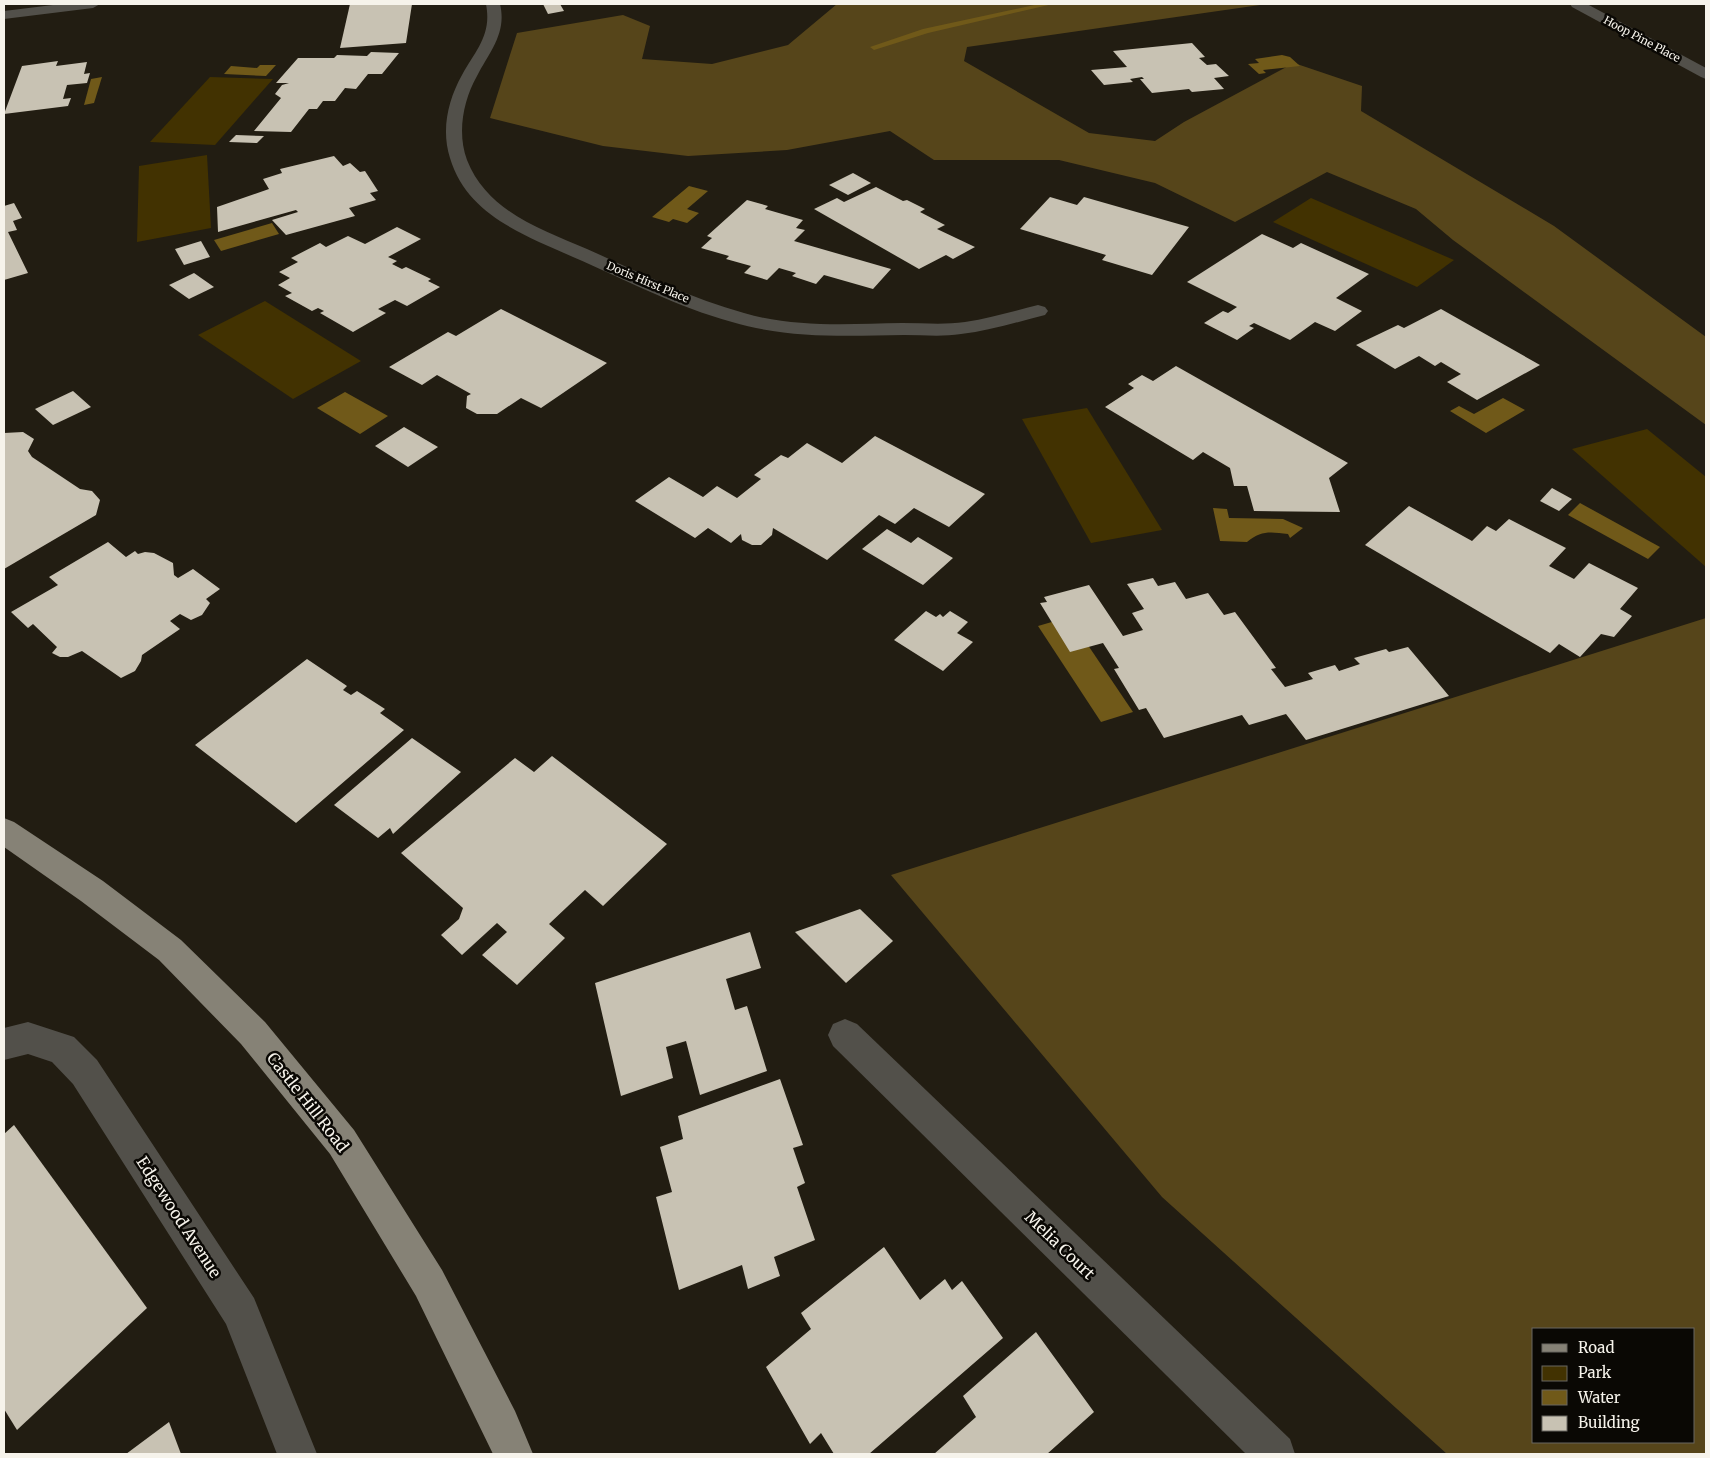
<svg xmlns="http://www.w3.org/2000/svg" width="1710" height="1458" font-family="Merriweather,serif">
<style>
.green{fill:#423201}
.forest{fill:#56451a;fill-rule:evenodd}
.water{fill:#705919}
.lines{fill:none;stroke-linecap:round;stroke-linejoin:round}
.stream{fill:#705919;fill-rule:evenodd}
.building{fill:#c8c2b3}
.minor{fill:#52504a;fill-rule:evenodd}
.major{fill:#868276;fill-rule:evenodd}
.labels{text-anchor:middle;stroke-width:5;stroke-linejoin:round;paint-order:stroke}
.far-street-label{font-size:11px;fill:#f6f3eb;stroke:#0a0804}
.near-street-label{font-size:16px;fill:#f6f3eb;stroke:#0a0804}
</style>
<rect width="100%" height="100%" fill="#221d12"/>
<g class="green">
<polygon points="210,77 273,79 215,145 150,142"/>
<polygon points="207,155 211,228 137,242 139,166"/>
<polygon points="1311,198 1454,260 1417,287 1273,222"/>
<polygon points="265,301 361,361 293,399 198,335"/>
<polygon points="1087,408 1162,530 1091,543 1022,419"/>
<polygon points="1647,429 1706,477 1706,567 1572,449"/>
</g>
<g class="forest">
<polygon points="837,4 1267,4 967,47 964,61 1089,133 1155,141 1184,122 1294,63 1362,86 1361,111 1554,226 1706,337 1706,425 1453,240 1416,209 1327,172 1235,222 1155,183 1059,160 934,160 890,131 787,150 688,156 603,146 490,118 517,33 623,15 650,26 642,59 712,64 788,45"/>
<path d="M1706 618V1454H1447L1162 1197 891 875ZM1534 1329H1694V1442H1534Z"/>
</g>
<g class="water">
<polygon points="1282,55 1290,57 1300,66 1263,70 1266,73 1259,74 1248,64 1259,63 1255,59"/>
<polygon points="260,65 276,65 266,76 224,74 231,66 257,68"/>
<polygon points="102,77 94,103 84,105 91,79"/>
<polygon points="689,186 708,191 687,209 699,213 687,223 673,219 669,222 652,217"/>
<polygon points="272,223 279,234 221,251 214,240"/>
<polygon points="345,392 388,416 360,434 317,408"/>
<polygon points="1503,398 1525,410 1486,433 1450,411 1459,406 1474,414"/>
<polygon points="1580,503 1660,547 1648,559 1568,515"/>
<path d="M1213 508 1227 509 1229 518 1283 519 1303 528 1290 538 1288 534C1271 532 1261 530 1247 542L1220 541Z"/>
<polygon points="1069,617 1133,712 1101,722 1038,626"/>
</g>
<g class="lines">
<polygon class="stream" points="1039,4 1053,4 928,33 874,50 870,47 923,29"/>
</g>
<g class="building">
<polygon points="350,4 412,4 406,43 340,48"/>
<polygon points="543,4 560,4 564,11 548,14"/>
<polygon points="1192,43 1205,57 1199,58 1207,65 1216,64 1229,76 1214,78 1224,89 1192,92 1189,89 1152,93 1140,79 1144,79 1142,77 1130,79 1133,82 1104,85 1091,70 1127,67 1113,51"/>
<polygon points="371,52 399,53 382,74 368,74 356,89 345,88 335,101 323,101 317,109 309,109 291,132 254,131 281,98 275,94 282,85 289,83 276,83 298,58 334,58 337,55 367,56"/>
<polygon points="58,61 56,66 87,62 84,74 90,73 87,83 67,85 63,99 71,98 68,106 4,114 22,66"/>
<polygon points="236,135 264,136 257,143 229,142"/>
<polygon points="334,156 343,166 350,163 360,172 365,171 378,191 370,193 376,200 349,208 355,216 286,235 272,220 298,212 296,210 218,232 217,207 269,189 263,179 282,173 280,169"/>
<polygon points="853,173 871,183 848,195 829,185"/>
<polygon points="876,187 903,201 907,200 925,209 920,212 945,225 937,229 975,247 953,259 946,255 919,269 814,209 837,198 844,202"/>
<polygon points="1050,197 1077,205 1084,197 1189,227 1152,275 1102,260 1106,255 1020,229"/>
<polygon points="747,200 768,206 765,209 803,220 796,228 805,230 794,241 891,269 873,289 824,275 816,284 792,276 796,273 779,268 767,280 744,273 751,266 726,259 729,256 701,248 712,238 707,236"/>
<polygon points="14,203 22,218 13,221 17,230 8,232 28,273 4,280 4,206"/>
<polygon points="397,227 421,239 388,257 397,261 392,264 402,269 406,267 431,279 428,281 440,287 407,306 395,300 378,309 386,313 353,332 320,313 324,311 318,308 312,311 285,296 292,293 278,285 290,278 279,272 298,262 291,258 320,243 326,247 348,236 365,244"/>
<polygon points="1262,234 1293,248 1301,243 1369,274 1336,298 1362,311 1335,331 1315,322 1290,340 1254,323 1249,326 1254,328 1237,340 1204,323 1223,311 1228,313 1237,307 1187,282"/>
<polygon points="201,241 210,257 184,265 175,249"/>
<polygon points="194,273 214,287 189,299 169,285"/>
<polygon points="501,309 607,363 541,408 521,398 497,414 477,414 466,408 467,396 471,394 437,375 422,385 389,367 448,332 456,336"/>
<polygon points="1441,309 1540,365 1477,400 1447,382 1461,374 1441,362 1435,366 1419,356 1395,369 1356,345 1398,325 1404,328"/>
<polygon points="1176,366 1348,463 1329,478 1340,512 1254,511 1247,486 1234,486 1230,468 1203,452 1193,460 1105,407 1134,388 1128,384 1142,375 1153,381"/>
<polygon points="73,391 91,407 53,425 35,409"/>
<polygon points="404,427 438,447 408,467 375,446"/>
<polygon points="23,432 34,439 28,451 32,457 80,489 92,491 100,500 96,515 4,569 4,433"/>
<polygon points="875,436 985,494 949,527 914,508 895,524 879,515 827,560 773,528 772,535 761,545 752,545 742,540 741,534 731,543 708,528 695,538 635,501 669,477 703,497 717,486 737,498 761,479 754,475 781,455 788,458 807,443 842,463"/>
<polygon points="1552,488 1572,499 1559,511 1540,501"/>
<polygon points="1409,506 1472,541 1487,526 1496,531 1509,519 1566,548 1549,566 1574,579 1589,563 1638,588 1620,609 1632,616 1614,637 1601,634 1580,657 1559,644 1550,653 1365,545"/>
<polygon points="887,529 911,543 918,537 953,558 923,585 862,549"/>
<polygon points="108,542 126,557 135,551 138,554 145,552 154,553 173,563 174,575 178,578 193,569 220,589 206,599 210,603 202,615 191,620 180,614 170,621 180,629 142,655 141,661 135,671 121,678 82,651 68,657 60,657 52,653 57,647 33,624 28,628 11,612 58,585 49,577"/>
<polygon points="1153,578 1158,586 1175,582 1186,599 1208,593 1224,615 1235,612 1276,668 1271,669 1285,687 1313,679 1308,673 1335,665 1339,671 1360,664 1354,658 1386,649 1389,652 1408,647 1449,696 1306,740 1286,714 1249,725 1242,715 1164,738 1146,708 1139,710 1114,669 1119,668 1103,643 1070,652 1040,603 1047,602 1044,597 1089,585 1123,636 1143,630 1132,613 1144,609 1127,584"/>
<polygon points="926,611 936,617 940,614 943,617 950,611 968,622 957,633 973,642 943,671 894,640"/>
<polygon points="307,659 347,686 343,690 351,695 357,691 385,709 380,713 404,730 296,823 195,745"/>
<polygon points="412,738 461,772 393,834 390,828 378,838 334,805"/>
<polygon points="552,756 667,844 603,906 585,890 549,924 565,938 517,985 482,955 507,932 497,923 462,955 441,935 459,919 463,908 401,853 515,758 534,772"/>
<polygon points="860,909 893,941 846,983 795,932"/>
<polygon points="750,932 761,968 726,979 735,1010 747,1006 767,1071 700,1095 686,1041 666,1047 673,1078 621,1096 595,983"/>
<polygon points="780,1079 803,1145 793,1148 805,1183 797,1187 815,1240 774,1257 780,1276 748,1289 742,1265 679,1290 656,1197 672,1192 660,1147 683,1139 678,1116"/>
<polygon points="14,1125 147,1308 17,1430 4,1409 4,1134"/>
<polygon points="884,1247 920,1300 945,1279 952,1290 962,1281 1003,1338 869,1454 834,1454 821,1433 810,1444 766,1367 811,1329 801,1313"/>
<polygon points="1036,1332 1094,1412 1047,1454 934,1454 976,1417 963,1396"/>
<polygon points="169,1422 181,1454 126,1454"/>
</g>
<g class="lines">
<g class="minor">
<polygon points="61,4 100,4 93,8 4,19 4,11"/>
<path d="M486 4H500C507 33 490 51 477 76 463 101 457 133 467 160 487 211 540 229 587 249 639 272 689 298 744 313 795 328 849 324 902 323 923 323 944 325 965 322 990 318 1014 311 1038 305L1045 307 1048 311 1045 315C1017 322 989 331 961 334 942 337 923 335 904 335 845 336 789 339 732 322 677 307 626 280 573 257 524 235 467 215 450 158 441 130 448 100 462 75 476 50 492 35 486 4Z"/>
<polygon points="1570,4 1587,4 1706,68 1706,79 1701,77 1572,7"/>
<polygon points="845,1019 857,1024 1290,1439 1295,1454 1246,1454 833,1046 828,1035 833,1024"/>
<polygon points="28,1022 74,1037 97,1060 254,1298 317,1454 277,1454 226,1324 73,1084 52,1062 28,1054 4,1060 4,1028"/>
</g>
<polygon class="major" points="4,818 14,822 103,881 181,940 265,1022 354,1130 442,1270 515,1411 533,1454 493,1454 416,1296 330,1154 241,1044 159,960 81,901 4,847"/>
</g>
<g class="labels">
<g class="far-street-label">
<text transform="translate(1642 39) rotate(28)" y="4">Hoop Pine Place</text>
<text transform="translate(648 282) rotate(23)" y="4">Doris Hirst Place</text>
</g>
<g class="near-street-label">
<text transform="translate(308 1102) rotate(52)" y="6">Castle Hill Road</text>
<text transform="translate(179 1217) rotate(57)" y="6">Edgewood Avenue</text>
<text transform="translate(1060 1245) rotate(44)" y="6">Melia Court</text>
</g>
</g>
<rect width="1710" height="1458" fill="none" stroke="#f6f3eb" stroke-width="10"/>
<rect x="1532" y="1328" width="162" height="115" fill="#0a0804" stroke="#686660"/>
<rect x="1542" y="1344" width="25" height="8" fill="#868276" stroke="#686660"/>
<text x="1578" y="1353" font-size="15" fill="#f6f3eb">Road</text>
<rect x="1542" y="1366" width="25" height="15" fill="#423201" stroke="#686660"/>
<text x="1578" y="1378" font-size="15" fill="#f6f3eb">Park</text>
<rect x="1542" y="1390" width="25" height="15" fill="#705919" stroke="#686660"/>
<text x="1578" y="1403" font-size="15" fill="#f6f3eb">Water</text>
<rect x="1542" y="1416" width="25" height="15" fill="#c8c2b3" stroke="#686660"/>
<text x="1578" y="1428" font-size="15" fill="#f6f3eb">Building</text>
</svg>
